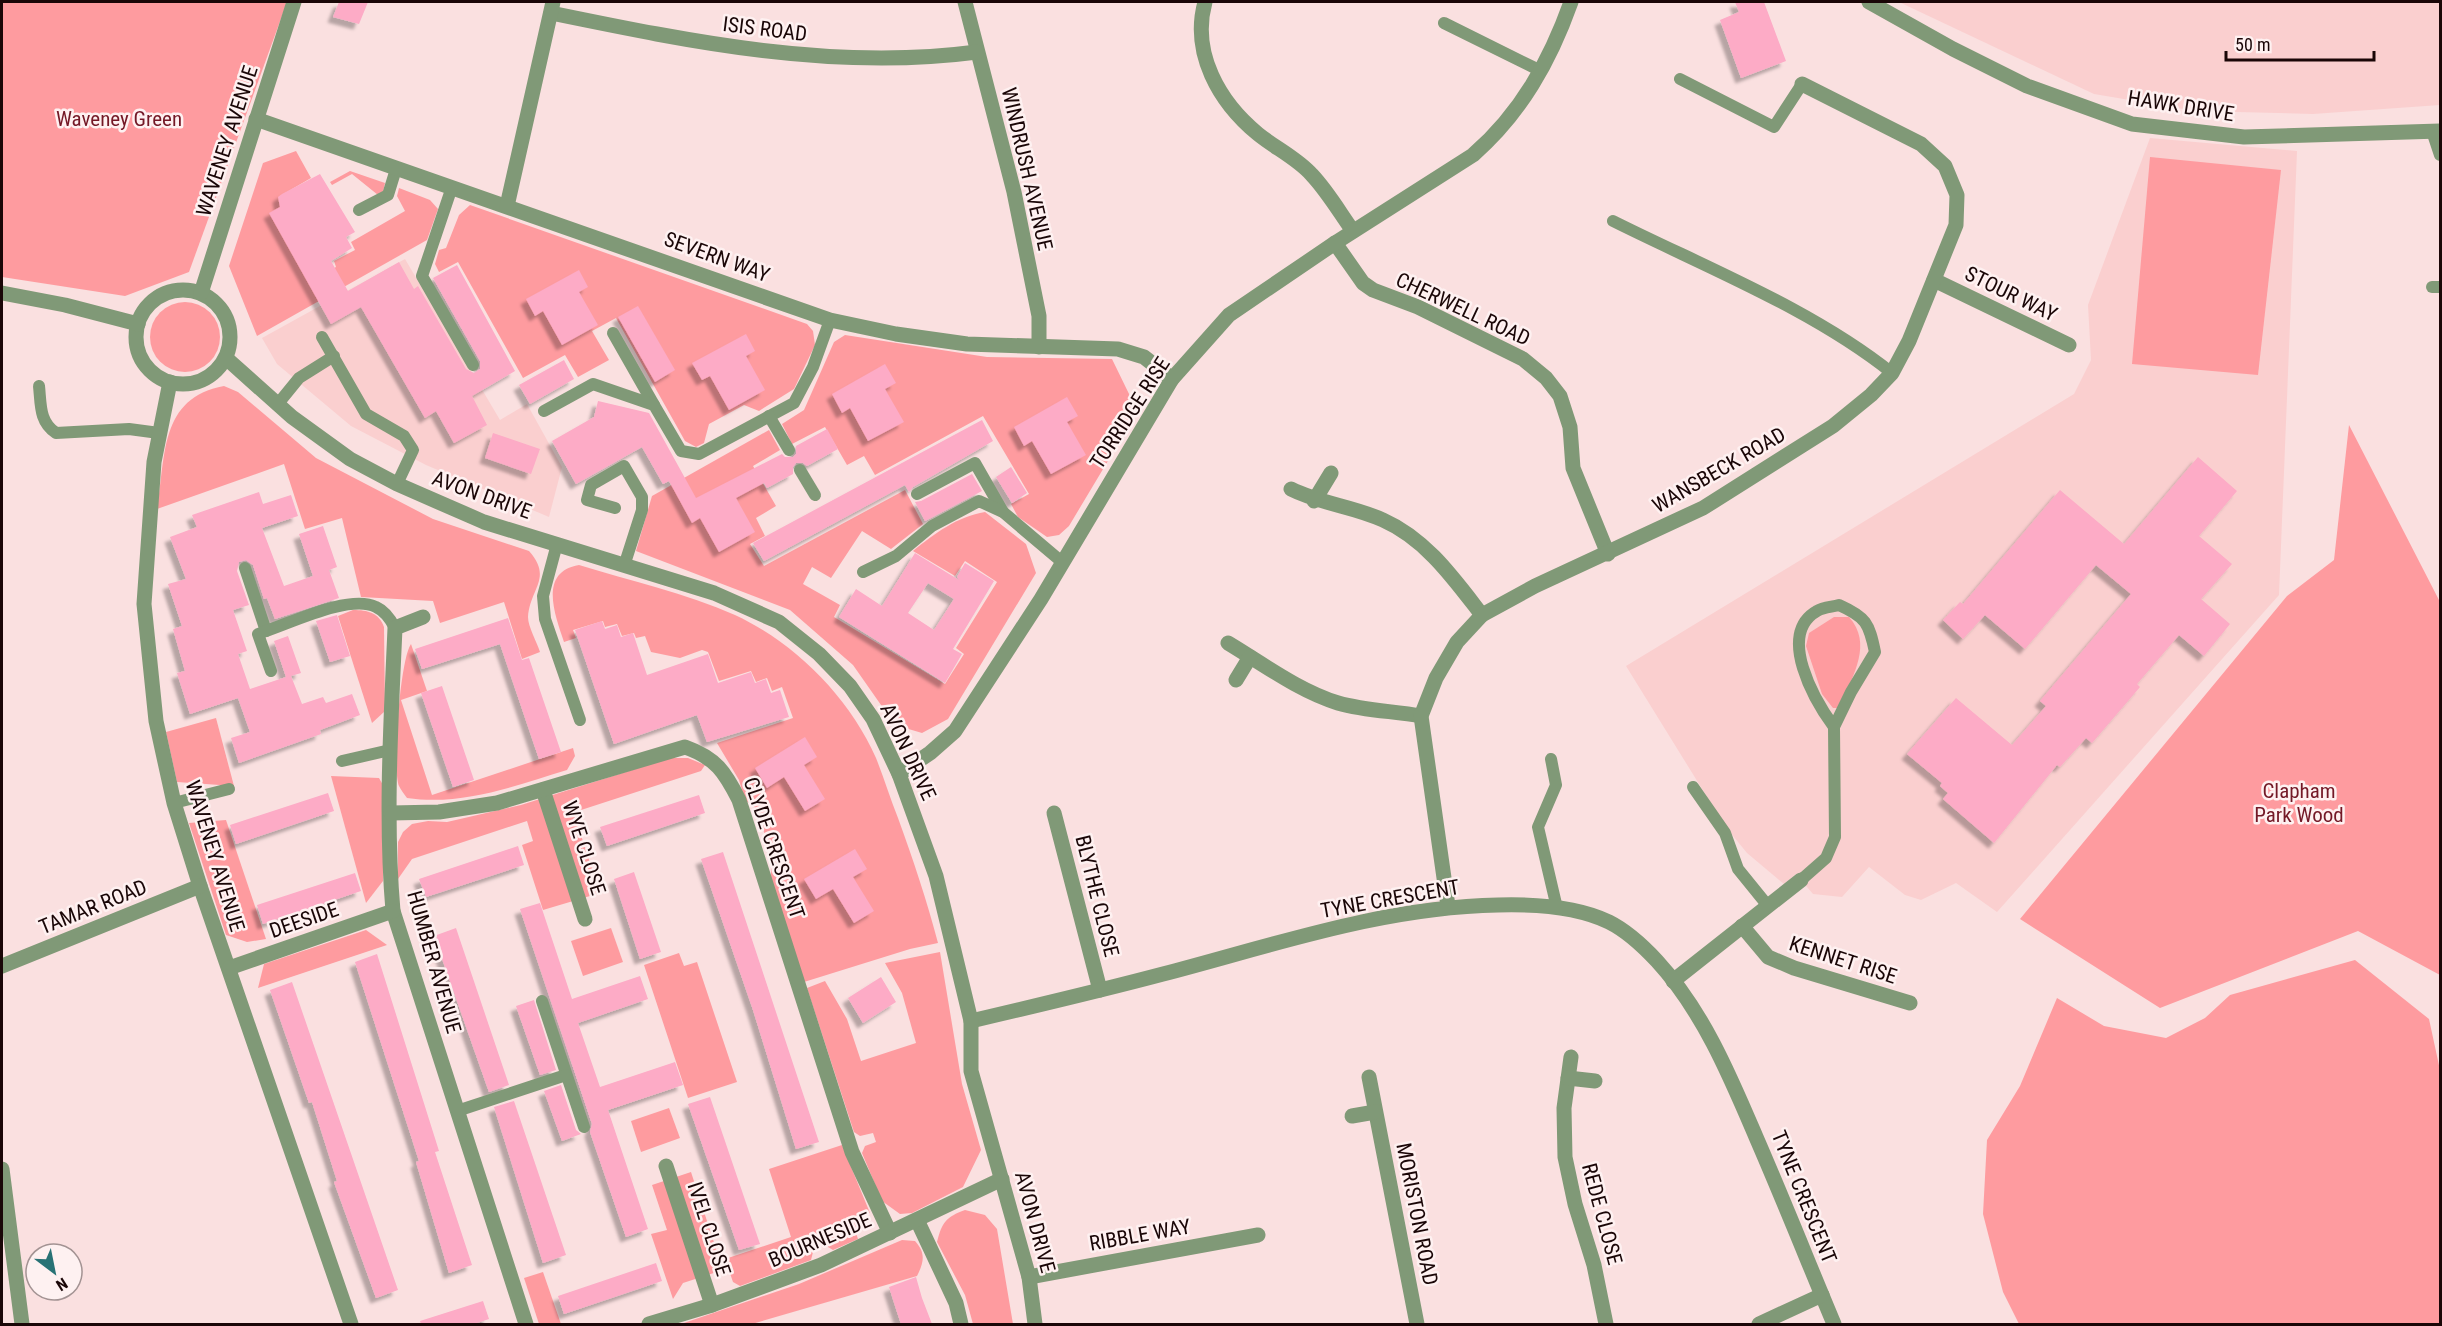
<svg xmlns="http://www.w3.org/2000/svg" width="2442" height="1326" font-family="'Roboto Condensed',sans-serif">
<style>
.built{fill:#facfcf}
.green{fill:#fe9b9f}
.building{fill:#fdabc6;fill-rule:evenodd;filter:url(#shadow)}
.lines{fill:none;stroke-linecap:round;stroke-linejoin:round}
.service{stroke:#809977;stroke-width:12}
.minor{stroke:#809977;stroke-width:15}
.tertiary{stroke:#809977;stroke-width:15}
.labels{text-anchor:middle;stroke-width:5;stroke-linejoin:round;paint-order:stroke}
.street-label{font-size:21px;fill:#1a0607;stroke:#fef1f1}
.park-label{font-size:21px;fill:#741826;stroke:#fef1f1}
</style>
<defs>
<filter id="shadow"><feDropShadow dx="-5.5" dy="5.5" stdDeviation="1.5" flood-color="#0004"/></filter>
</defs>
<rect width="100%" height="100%" fill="#fae0e0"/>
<g class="built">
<polygon points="1899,2 2440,2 2440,105 2313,114 2195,111 2094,94"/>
<polygon points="2150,138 2297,151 2279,595 1997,912 1956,883 1921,900 1905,895 1869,867 1842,897 1813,894 1796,874 1784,884 1747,853 1725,826 1626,666 2074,394 2091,360 2088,305"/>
<polygon points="405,259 500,420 527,404 562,467 549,517 426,465 351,426 277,364 262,338"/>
</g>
<g class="green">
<polygon points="2,2 287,2 189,272 125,296 2,277"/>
<polygon points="296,151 311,178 280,196 309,283 336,267 334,261 355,250 351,242 405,211 397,196 399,188 430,200 438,209 427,240 257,336 229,266 263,163"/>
<polygon points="2150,157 2281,170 2258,375 2132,364"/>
<polygon points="350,171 385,183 383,192 378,195 352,174 332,185 330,182"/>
<polygon points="470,205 807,324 813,331 815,345 794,389 759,411 744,405 709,424 704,443 696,447 685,441 616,318 592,331 609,360 578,377 565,355 523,378 458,262 439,272 435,264 439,250 446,248 459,215"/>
<circle cx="185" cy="337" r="35"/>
<polygon points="845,335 987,357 1112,359 1130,396 1142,404 1069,526 1059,535 1047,537 1018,517 1011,504 1029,494 983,416 875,475 864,456 847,465 825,427 792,444 782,424 804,410 834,342"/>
<path d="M224 386 238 392 316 458 433 519 529 551C553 578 530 588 528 617 528 627 537 642 540 652L522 659 504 602 440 623 433 601 361 597 342 518 305 529 284 464 157 509C166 456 159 398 224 386Z"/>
<polygon points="2349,425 2440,602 2440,975 2358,931 2160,1008 2020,919 2287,596 2334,560"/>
<path d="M769 430 780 450 753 466 776 506 756 518 765 536 750 544 764 566 905 490 923 524 891 549 862 531 831 578 812 567 803 584 840 605 834 617 945 684 964 654 956 648 997 582 965 561 955 576 913 551C934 534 958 516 985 512L1026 544 1036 573 948 719 922 733 895 725 853 665 790 610 636 551 652 496Z"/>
<path d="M579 565C630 581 686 593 735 615 795 643 849 697 876 758 884 778 890 798 898 818 913 859 927 901 938 943L910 949 804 982 770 879 773 862 757 809 745 800 739 780 717 743 793 718 782 687 772 691 767 678 756 682 751 671 719 681 708 652 702 650 680 658 651 652 645 636 636 638 634 633 622 636 617 624 605 627 603 621 573 630 576 638 564 642C555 615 538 572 579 565Z"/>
<path d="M353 610C368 610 379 613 384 627L385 711 372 723 338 616Z"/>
<path d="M1834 617H1849C1873 644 1853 674 1842 703L1838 708H1833L1822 694 1806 646 1809 633Z"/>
<path d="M411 644 427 691 401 700 432 795 573 748 575 756 567 770C514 786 463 806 407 798 404 794 401 790 399 786 392 770 400 659 411 644Z"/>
<polygon points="216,718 234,786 177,782 166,732"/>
<polygon points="670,758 688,758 705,765 701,771 578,811 575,817 600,893 543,910 522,845 533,841 527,821 412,859 398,879 398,842 403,832 412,824 428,821 447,822 521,805"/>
<polygon points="331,776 379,778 383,785 383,881 366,903"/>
<polygon points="226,820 266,939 247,942 226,935 189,823"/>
<polygon points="611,928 623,962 583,976 571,941"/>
<polygon points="366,930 387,945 258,988 264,964"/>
<polygon points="940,952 962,1084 981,1150 963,1187 912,1213 900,1214 882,1201 862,1153 865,1146 876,1142 873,1133 860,1136 854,1132 807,988 825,981 847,1019 861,1061 916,1043 902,993 885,963"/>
<polygon points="679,953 684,966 697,962 737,1082 688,1098 644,965"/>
<polygon points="2355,960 2429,1019 2440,1070 2440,1324 2019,1324 2003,1292 1983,1214 1987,1140 2020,1086 2057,998 2104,1026 2166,1038 2205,1018 2230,995"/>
<polygon points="669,1108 680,1138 641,1152 631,1121"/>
<polygon points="842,1145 870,1213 862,1216 855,1230 858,1239 833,1250 823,1244 814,1248 811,1260 740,1286 733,1282 725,1259 791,1237 769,1169"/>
<polygon points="691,1172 723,1270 683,1283 673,1299 651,1234 667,1230 652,1185"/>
<path d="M965 1210 985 1215 997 1229 1013 1324H973L965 1295 937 1242C942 1222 946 1217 965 1210Z"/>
<path d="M902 1240 915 1241C926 1253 924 1262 917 1276L752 1324H681L799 1284Z"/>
<polygon points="543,1272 561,1324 539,1324 524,1278"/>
</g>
<g class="building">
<polygon points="339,2 368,2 359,24 333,17"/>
<polygon points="1735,2 1764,2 1786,61 1741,78 1720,20 1739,12"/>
<polygon points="320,174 355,232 346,237 352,248 331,261 348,291 399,262 414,289 418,286 466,369 474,373 480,369 480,361 433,278 457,265 515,371 472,396 487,425 454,443 436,411 425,418 361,307 331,324 269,213 280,207 278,197 282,194"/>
<polygon points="579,270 588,287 579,292 598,325 562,345 543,311 535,316 526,299"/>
<polygon points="638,306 675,370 655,382 618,317"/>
<polygon points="746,334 755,351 746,356 765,390 729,410 710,376 702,380 692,363"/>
<polygon points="564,360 574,379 530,404 519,385"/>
<polygon points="885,364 896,383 885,389 904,422 868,441 850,408 842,413 832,394"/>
<polygon points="1067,397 1078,416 1067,422 1086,455 1051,474 1032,441 1024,446 1014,427"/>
<polygon points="598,401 649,413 696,498 782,454 785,457 793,457 796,454 796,446 827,429 838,449 807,466 803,463 796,463 793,467 793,474 767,488 764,483 736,498 755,532 719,552 700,518 692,523 669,481 663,484 642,447 576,484 552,441 594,417"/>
<polygon points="982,420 993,441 913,487 909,492 905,485 764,561 753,543"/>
<polygon points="493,433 540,449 531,474 485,458"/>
<polygon points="2198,457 2237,491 2199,536 2232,564 2201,599 2230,624 2204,656 2179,635 2137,684 2140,687 2092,743 2086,738 2060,767 2057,765 1994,843 1943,799 1948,793 1940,786 1942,783 1907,754 1956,698 2012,745 2046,706 2040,701 2131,594 2096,565 2025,649 1985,615 1963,639 1943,620 1960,602 1963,604 2060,490 2124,544"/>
<polygon points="1011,467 1027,493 1012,503 996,477"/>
<polygon points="972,474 982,491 925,521 915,502 921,501"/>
<polygon points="259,492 263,504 291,495 298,516 262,528 284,586 313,576 299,534 323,526 337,567 329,570 339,598 275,619 267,598 264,599 253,565 246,560 239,562 237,571 249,605 233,610 247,651 238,654 250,689 286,677 274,641 288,636 301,673 291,676 302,704 323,697 326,703 352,694 360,715 320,730 321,734 239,763 231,738 250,732 238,698 190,714 177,673 185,671 173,629 182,626 168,584 186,579 170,537 197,527 192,515"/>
<path d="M915 553 959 580 957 577 965 563 994 581 953 649 962 654 945 683 839 617 856 589 882 606ZM928 583 954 599 934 630 908 613Z"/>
<polygon points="337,615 350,656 330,662 316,621"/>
<polygon points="508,618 522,660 529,658 561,752 539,759 500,644 422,669 415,649"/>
<polygon points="602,621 605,629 617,625 621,637 633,633 647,675 708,654 718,683 751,672 755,683 766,679 771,693 780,690 789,717 707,742 697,715 614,744 575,630"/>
<polygon points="442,686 474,780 453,787 421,693"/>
<polygon points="805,737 817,757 804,765 825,799 805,811 784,777 767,788 755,768"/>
<polygon points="328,793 334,811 236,844 230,825"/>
<polygon points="699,795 705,813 607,846 600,827"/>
<polygon points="518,846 524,865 426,897 419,879"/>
<polygon points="855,849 867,869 853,877 874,911 854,923 833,889 816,899 804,879"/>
<polygon points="723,852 819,1142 796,1149 753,1010 701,859"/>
<polygon points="634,872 661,952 640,959 614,879"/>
<polygon points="355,873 361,891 263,924 257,905"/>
<polygon points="540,903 572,999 640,976 648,999 578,1023 600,1087 675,1062 683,1085 608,1110 648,1229 626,1237 590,1132 592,1124 520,909"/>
<polygon points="456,928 509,1085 489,1092 434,936"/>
<polygon points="377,954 439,1151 435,1152 472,1265 449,1273 416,1162 419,1161 355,962"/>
<polygon points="881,977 896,1002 863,1023 848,998"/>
<polygon points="292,982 398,1290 376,1298 334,1182 337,1181 312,1102 309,1103 270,990"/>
<polygon points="534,1000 556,1070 540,1075 516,1006"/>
<polygon points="561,1085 576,1130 581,1134 562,1141 544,1091"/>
<polygon points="710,1097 760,1244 739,1250 688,1104"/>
<polygon points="514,1101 566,1255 543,1263 494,1107"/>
<polygon points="656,1263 662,1281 564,1314 558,1296"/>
<polygon points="916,1277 922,1298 932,1324 901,1324 897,1312 889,1287"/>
<polygon points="483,1301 489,1319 474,1324 421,1324 420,1321"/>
</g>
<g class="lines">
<g class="service">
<polyline points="1444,23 1541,71"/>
<polyline points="1680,79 1774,127 1802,84"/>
<polyline points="2432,131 2440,155"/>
<polyline points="452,187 422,276 473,365"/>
<polyline points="359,210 388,195 396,169"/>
<path d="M1613 221C1705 267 1812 309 1892 373"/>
<polyline points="2432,287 2440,287"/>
<polyline points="613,333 654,405"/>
<polyline points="322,337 366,414 404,436 413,450 397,484"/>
<path d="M39 386C41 404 39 422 56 433L129 429 159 433"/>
<polyline points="277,405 299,378 334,356"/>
<polyline points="544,411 593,384 654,405 681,451 699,454 794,403 813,367 830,320"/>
<polyline points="769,416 789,450"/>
<polyline points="800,470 815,495"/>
<polyline points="917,494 975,463 1003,512"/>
<polyline points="615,508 587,500 591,485 624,466 642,497 642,510 625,563"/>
<polyline points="557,544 543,596 545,619 580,720"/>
<polyline points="245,568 266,631"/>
<polyline points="863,572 896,556 932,526 979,501 1003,512 1062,562"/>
<path d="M271 671 258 634 266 631C293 622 350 594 376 607 385 611 391 620 395 628"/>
<polyline points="1551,759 1556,785 1538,827 1557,908"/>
<polyline points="342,761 390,750"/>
<polyline points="1693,787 1725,833 1738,869 1768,906"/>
<polyline points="174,803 229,789"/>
<path d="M1801 880 1826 858 1835 837 1834 727 1851 692 1875 652C1869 623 1866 617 1839 605 1832 607 1823 607 1817 611 1776 634 1815 701 1834 727"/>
<polyline points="542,1001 584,1127"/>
<polyline points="457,1111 566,1075"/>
</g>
<g class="minor">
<polyline points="965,2 1014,192 1039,316 1039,347"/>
<path d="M1205 2C1191 53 1219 102 1258 134 1275 148 1297 158 1312 175 1328 192 1340 213 1353 231"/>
<polyline points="1869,2 1953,49 2027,86 2132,124 2244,137 2440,131"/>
<path d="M551 13C692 42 833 71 977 52"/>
<polyline points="256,119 830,320 896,334 967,344 1118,349 1144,357 1172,379"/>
<polyline points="507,206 553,2"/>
<polyline points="1335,243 1363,283 1373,290 1418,307 1523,359 1546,378 1560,396 1570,427 1573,468 1608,554"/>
<polyline points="1934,280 2069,345"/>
<polyline points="170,382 154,462 144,604 156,721 174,803 200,886 351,1324"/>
<path d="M1291 489C1321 504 1352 506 1383 520 1426 539 1454 579 1482 615"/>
<polyline points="1314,501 1331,473"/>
<path d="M423 617 395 628C391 720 385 819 393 911L526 1324"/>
<path d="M1228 643C1263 664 1299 691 1338 703 1366 711 1394 711 1421 716"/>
<polyline points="1236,680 1250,657"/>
<path d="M899 774 930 753 955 731 1041 599 1172 379 1229 315 1335 243 1473 155C1521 113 1550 61 1571 2"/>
<polyline points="543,790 585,919"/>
<path d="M391 813 439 812 497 803 685 747C716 758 725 772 739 800L852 1152 890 1233"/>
<polyline points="1054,813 1100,990"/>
<polyline points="1448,906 1421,716 1436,678 1457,642 1482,615 1535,586 1703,508 1833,426 1871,395 1892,373 1909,341 1956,225 1957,195 1945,166 1921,144 1802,84"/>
<polyline points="1742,926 1768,957 1794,968 1910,1003"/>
<polyline points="2,966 200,886"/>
<polyline points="229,968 393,911"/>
<polyline points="1673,981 1801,880"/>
<path d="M971 1021C1035 1006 1099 991 1163 974 1274 945 1383 907 1498 905 1534 904 1576 906 1609 922 1627 931 1644 947 1657 961 1703 1011 1730 1076 1756 1137 1783 1199 1808 1262 1834 1324"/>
<polyline points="1571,1057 1564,1108 1565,1157 1575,1204 1594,1265 1606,1324"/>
<polyline points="1369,1077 1417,1324"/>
<polyline points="1568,1078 1595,1081"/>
<polyline points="1352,1116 1375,1112"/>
<polyline points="666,1166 712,1305"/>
<polyline points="2,1169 22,1324"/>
<polyline points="917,1220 956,1303 961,1324"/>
<polyline points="1029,1277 1258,1235"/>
<polyline points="649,1324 712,1305 821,1265 1002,1179"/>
<polyline points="1759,1324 1822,1295"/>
</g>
<g class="tertiary">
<circle cx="183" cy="337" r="47"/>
<polyline points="2,293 65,305 138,324"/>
<polyline points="201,293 294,2"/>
<polyline points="226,358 292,417 350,459 397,484 484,522 714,593 779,622 819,654 850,686 873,719 899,774 936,876 971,1021 971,1071 1029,1277 1035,1324"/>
</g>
</g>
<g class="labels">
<g class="street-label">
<text transform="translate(765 29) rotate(7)" y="7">ISIS ROAD</text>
<text transform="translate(2181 106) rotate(9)" y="7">HAWK DRIVE</text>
<text transform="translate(227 141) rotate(-72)" y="7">WAVENEY AVENUE</text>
<text transform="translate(1027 169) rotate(77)" y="7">WINDRUSH AVENUE</text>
<text transform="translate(717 257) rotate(20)" y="7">SEVERN WAY</text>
<text transform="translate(2011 294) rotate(26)" y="7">STOUR WAY</text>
<text transform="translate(1463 309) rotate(25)" y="7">CHERWELL ROAD</text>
<text transform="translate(1130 413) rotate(-57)" y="7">TORRIDGE RISE</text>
<text transform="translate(1719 470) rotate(-30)" y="7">WANSBECK ROAD</text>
<text transform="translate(482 495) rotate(20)" y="7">AVON DRIVE</text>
<text transform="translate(908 752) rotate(65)" y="7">AVON DRIVE</text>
<text transform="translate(584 848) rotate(72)" y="7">WYE CLOSE</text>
<text transform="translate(774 848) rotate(71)" y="7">CLYDE CRESCENT</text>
<text transform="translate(215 856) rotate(73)" y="7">WAVENEY AVENUE</text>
<text transform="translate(1097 896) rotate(76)" y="7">BLYTHE CLOSE</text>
<text transform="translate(1390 899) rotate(-10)" y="7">TYNE CRESCENT</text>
<text transform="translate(93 907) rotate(-22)" y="7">TAMAR ROAD</text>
<text transform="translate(304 920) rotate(-19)" y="7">DEESIDE</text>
<text transform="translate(1843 960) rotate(18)" y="7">KENNET RISE</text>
<text transform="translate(434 962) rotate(74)" y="7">HUMBER AVENUE</text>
<text transform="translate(1804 1197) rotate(68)" y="7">TYNE CRESCENT</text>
<text transform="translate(1417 1214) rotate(79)" y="7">MORISTON ROAD</text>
<text transform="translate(1602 1214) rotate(75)" y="7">REDE CLOSE</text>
<text transform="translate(1035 1222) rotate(75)" y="7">AVON DRIVE</text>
<text transform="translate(709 1229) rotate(72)" y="7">IVEL CLOSE</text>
<text transform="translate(1140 1235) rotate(-10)" y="7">RIBBLE WAY</text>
<text transform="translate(820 1240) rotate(-23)" y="7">BOURNESIDE</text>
</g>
<g class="park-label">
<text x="119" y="126">Waveney Green</text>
<text x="2299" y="798">Clapham<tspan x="2299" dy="24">Park Wood</tspan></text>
</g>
</g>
<rect width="2442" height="1326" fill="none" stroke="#1a0607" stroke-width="6"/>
<g transform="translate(54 1272) rotate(148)"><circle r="28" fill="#fef1f1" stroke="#a39393" stroke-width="1.5"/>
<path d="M0-4.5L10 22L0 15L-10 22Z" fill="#287275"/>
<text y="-9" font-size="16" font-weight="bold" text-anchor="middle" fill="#1a0607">N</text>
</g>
<path d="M2226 51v9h148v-9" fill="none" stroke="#1a0607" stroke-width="3"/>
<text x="2235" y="51" font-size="18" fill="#1a0607" stroke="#fef1f1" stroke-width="4.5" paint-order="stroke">50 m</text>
</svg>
